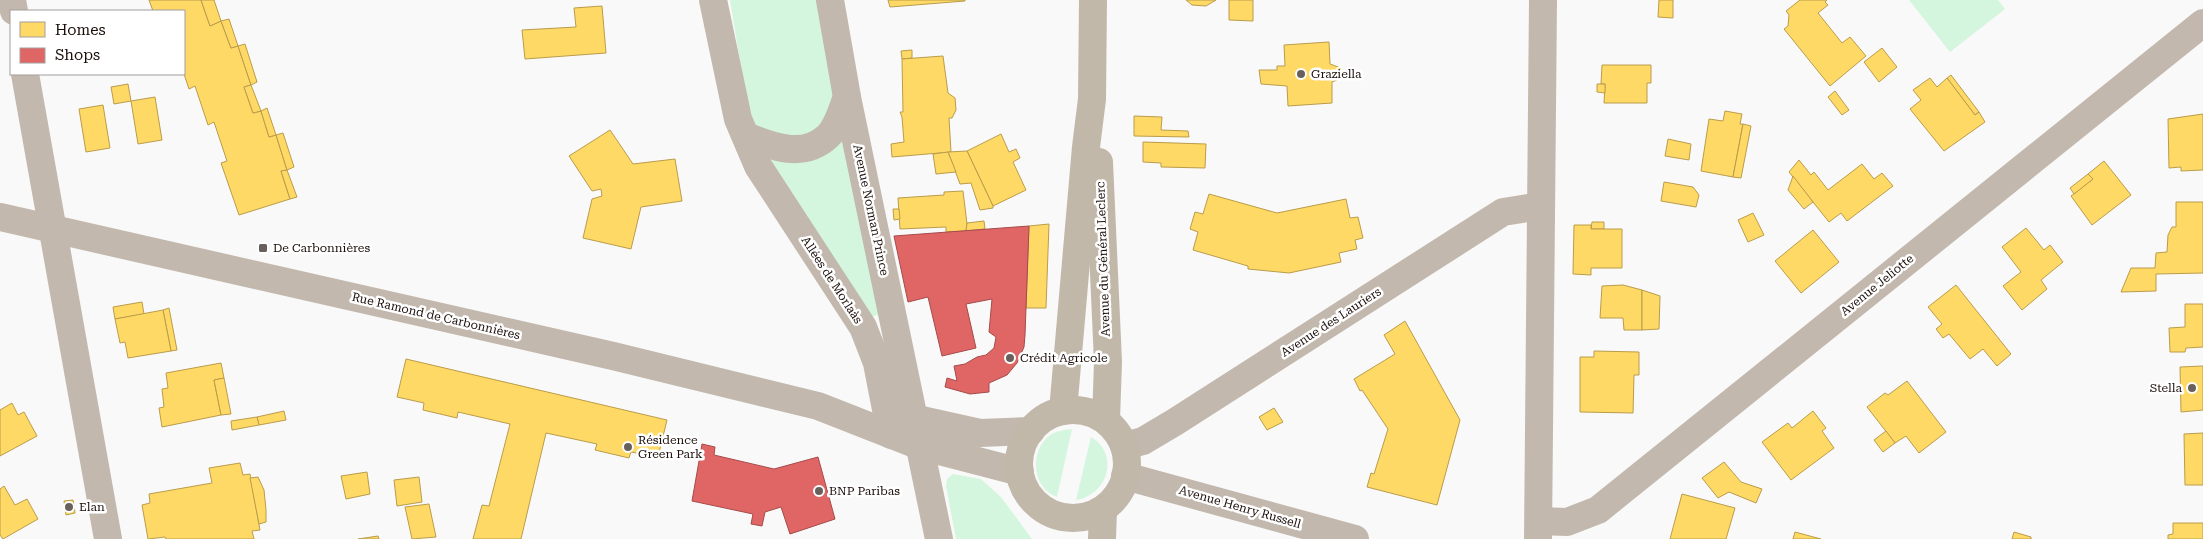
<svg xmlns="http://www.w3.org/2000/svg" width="2203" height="539" font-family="'Roboto Serif',serif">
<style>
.green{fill:#d4f6df}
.homes{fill:#ffd966;stroke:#ba9c4a}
.shops{fill:#e06666;stroke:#a54b4a}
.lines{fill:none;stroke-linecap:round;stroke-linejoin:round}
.minor{stroke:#c3b8ad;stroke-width:28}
.major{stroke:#c2b8aa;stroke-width:28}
.poi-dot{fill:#68605d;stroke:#fff;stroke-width:2}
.labels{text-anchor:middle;stroke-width:5;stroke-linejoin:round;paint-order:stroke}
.poi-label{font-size:12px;fill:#1a0d09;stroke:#fff;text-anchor:start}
.street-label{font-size:12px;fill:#1a0d09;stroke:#fff}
</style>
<rect width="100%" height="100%" fill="#f9f9f9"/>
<g class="green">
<polygon points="730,0 819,0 835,96 823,127 795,140 756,130 747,104"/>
<polygon points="1909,0 1998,0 2005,9 1950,52"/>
<polygon points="835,138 843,141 883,314 865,318 770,160"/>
<path d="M1072 429 1057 497C1032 488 1029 452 1049 436 1055 431 1064 430 1072 429Z"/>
<path d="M1091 437C1120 454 1108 495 1076 500Z"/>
<polygon points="953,474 981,479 1001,497 1032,539 956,539 946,486 947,479"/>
</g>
<g class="homes">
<polygon points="149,0 201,0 210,26 221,21 231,48 238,46 251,85 244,87 253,113 261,111 269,137 276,135 287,170 281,171 290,199 239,215 221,163 227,161 214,122 208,125 195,86 189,89 184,74 184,11 153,11"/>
<polygon points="201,0 214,0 221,21 210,26"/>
<polygon points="888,0 965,0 965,1 890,7"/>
<polygon points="1186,0 1216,0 1206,6 1192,5"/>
<polygon points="1229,0 1253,0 1253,21 1229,20"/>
<polygon points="1659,0 1673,0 1673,18 1658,17"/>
<polygon points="1800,0 1827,0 1825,2 1828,5 1818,13 1842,43 1850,37 1866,56 1830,86 1784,29 1788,26 1789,15 1786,11"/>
<polygon points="602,6 606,53 525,59 522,30 576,27 574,8"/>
<polygon points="229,19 238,46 231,48 221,21"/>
<polygon points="1329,42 1330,64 1341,68 1342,78 1332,82 1332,103 1288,106 1287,86 1261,84 1259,70 1277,70 1277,66 1285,66 1284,45"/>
<polygon points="245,44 257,82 251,85 238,46"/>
<polygon points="1882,48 1897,67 1879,82 1864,62"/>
<polygon points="912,50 912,58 902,59 901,51"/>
<polygon points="943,56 948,93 955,98 956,110 952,118 949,118 951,152 892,157 891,144 904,142 902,117 900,112 903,112 902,59"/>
<polygon points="1602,65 1651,65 1651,83 1647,83 1647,103 1604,103 1605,84 1601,84"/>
<polygon points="1951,75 1979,112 1975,115 1947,78"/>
<polygon points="1930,78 1937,87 1947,78 1975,115 1979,112 1985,122 1944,151 1910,109 1921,100 1913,90"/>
<polygon points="128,84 131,101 114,104 111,87"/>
<polygon points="1597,84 1605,84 1605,93 1597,92"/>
<polygon points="251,85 261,111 253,113 244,87"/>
<polygon points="1835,91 1849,110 1842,115 1828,97"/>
<polygon points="155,97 162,140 138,144 131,101"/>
<polygon points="103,105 110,148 86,152 79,109"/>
<polygon points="267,108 276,135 269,137 261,111"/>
<polygon points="1725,111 1742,114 1740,124 1743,124 1733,177 1701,171 1709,119 1723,121"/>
<polygon points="2203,114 2203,170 2181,171 2181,167 2169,168 2168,119"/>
<polygon points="1134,116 1162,117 1161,130 1188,131 1189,137 1134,136"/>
<polygon points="1743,124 1751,126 1741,178 1733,177"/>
<polygon points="610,130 633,164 675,159 682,201 641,207 631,249 583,238 592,199 602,196 601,189 592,191 569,156"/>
<polygon points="283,133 294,167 287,170 276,135"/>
<polygon points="1001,134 1009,152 1016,149 1020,158 1013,162 1026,190 993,206 967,151"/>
<polygon points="1668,139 1691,144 1689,160 1665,156"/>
<polygon points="1143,142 1206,144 1205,168 1161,167 1161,163 1143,162"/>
<polygon points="967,151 993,206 993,208 980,210 971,183 960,184 948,152"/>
<polygon points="948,152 956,172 936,174 933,154"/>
<polygon points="1799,160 1811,175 1814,172 1828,190 1862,164 1874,179 1882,173 1893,186 1847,221 1841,213 1829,222 1789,172"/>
<polygon points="2104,161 2131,195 2092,225 2071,196 2093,179 2088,174"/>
<polygon points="287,170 297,197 290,199 281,171"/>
<polygon points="2088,174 2093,179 2074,194 2070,188"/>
<polygon points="1793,176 1813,202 1804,209 1788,190"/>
<polygon points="1664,182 1693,187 1699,195 1696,207 1661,201"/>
<polygon points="963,191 967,224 966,231 946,232 946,227 900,229 898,198 944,195 944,192"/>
<polygon points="1209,194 1277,213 1346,199 1350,218 1358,217 1363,238 1355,240 1357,249 1339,253 1341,262 1289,273 1248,269 1248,266 1193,250 1198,232 1190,229 1195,212 1203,214"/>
<polygon points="2176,202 2203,202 2203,273 2156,274 2156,291 2121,292 2131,268 2155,268 2156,253 2167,252 2168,235 2172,227 2176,227"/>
<polygon points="893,209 899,209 900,219 894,220"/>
<polygon points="1753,213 1764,235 1748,242 1738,220"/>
<polygon points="984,221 985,229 966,231 967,223"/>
<polygon points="1592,222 1604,222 1604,229 1591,229"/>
<polygon points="1049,224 1046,308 1026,308 1029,226"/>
<polygon points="1574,225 1591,225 1591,229 1622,229 1622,268 1591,268 1591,275 1573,274"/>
<polygon points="2026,228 2044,250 2050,245 2063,262 2041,280 2047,289 2022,310 2003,286 2021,272 2002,247"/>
<polygon points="1813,230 1839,262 1801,293 1775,261"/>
<polygon points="1623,285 1642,290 1642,330 1624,330 1623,318 1600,318 1602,286"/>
<polygon points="1956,285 2011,354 1997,366 1983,349 1970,359 1949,334 1943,338 1936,329 1942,324 1928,307"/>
<polygon points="1642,290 1660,296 1659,329 1642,330"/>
<polygon points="142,302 144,314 115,319 113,307"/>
<polygon points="2185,304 2203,304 2203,347 2186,348 2185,352 2170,352 2169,328 2185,327"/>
<polygon points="169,308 177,350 171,351 163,310"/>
<polygon points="163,310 171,351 128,358 125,342 120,343 115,319"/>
<polygon points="1405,321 1460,420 1437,505 1367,487 1371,473 1374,474 1388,429 1362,390 1360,391 1354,379 1395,354 1384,335"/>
<polygon points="1594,351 1639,352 1639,375 1634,375 1633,413 1580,412 1580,357 1594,357"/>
<polygon points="406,359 667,420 658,457 631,452 629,458 595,450 597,444 546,433 521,539 473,539 482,505 489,506 510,424 458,412 457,418 423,410 424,403 397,397"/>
<polygon points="221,363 224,378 214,380 221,415 162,427 159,408 164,407 162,389 168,388 166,373"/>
<polygon points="2203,366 2203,410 2181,412 2180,367"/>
<polygon points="224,378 231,414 221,415 214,380"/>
<polygon points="1907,381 1946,432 1919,453 1906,436 1895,443 1867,407 1885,393 1888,395"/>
<polygon points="12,403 18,415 24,412 37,436 0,456 0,410"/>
<polygon points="1274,408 1283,422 1267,430 1259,417"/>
<polygon points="284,411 286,420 259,425 257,417"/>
<polygon points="1813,411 1826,428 1822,431 1834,448 1791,480 1762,442 1788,423 1792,428"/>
<polygon points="257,417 259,425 232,430 231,421"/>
<polygon points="1886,431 1895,443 1883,452 1874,440"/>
<polygon points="2203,433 2203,485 2185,485 2184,434"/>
<polygon points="1724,462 1741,482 1762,489 1756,503 1729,492 1718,498 1702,478"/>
<polygon points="240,463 243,475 250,474 260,530 252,531 254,539 166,539 165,537 148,539 142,505 150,503 149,494 212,483 209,468"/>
<polygon points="367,472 370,494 346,499 341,476"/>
<polygon points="258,477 264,490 266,510 266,522 259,524 250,478"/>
<polygon points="419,477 422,502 397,506 394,480"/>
<polygon points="4,486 15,505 27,499 38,519 3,539 0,535 0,489"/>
<polygon points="1682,494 1735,508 1726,539 1670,539"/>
<polygon points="73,500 75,513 66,515 64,501"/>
<polygon points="429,504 436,537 412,539 405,507"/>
<polygon points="2173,523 2203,523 2203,539 2168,539 2168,535 2173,534"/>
<polygon points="1795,532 1821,539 1793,539"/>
<polygon points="2014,532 2031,537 2031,539 2012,539"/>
<polygon points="378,536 379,539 358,539"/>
</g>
<g class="shops">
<polygon points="1029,226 1025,335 1024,347 1017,363 1007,375 989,383 989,392 970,394 945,387 947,378 957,381 954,366 965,364 977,357 986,355 994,348 996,337 989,332 992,299 966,304 976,348 942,356 928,297 908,302 894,236"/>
<polygon points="702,444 715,447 714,455 774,469 818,457 835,519 790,534 781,507 765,512 762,526 751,524 753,514 692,501"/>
</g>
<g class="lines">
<g class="minor">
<polyline points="12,0 14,11"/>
<polyline points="713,0 738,119 758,166 863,327 877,363 891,435"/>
<polyline points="830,0 847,97 939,539"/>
<polyline points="25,74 108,539"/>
<path d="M746 136C772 147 804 159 828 136 838 126 842 109 847 97"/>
<polyline points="0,217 613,356 818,406 920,446 1020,472"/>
<polyline points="899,415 980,433 1031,431"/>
<polyline points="1124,446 1143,441 1175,422 1503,212 1541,206"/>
<polyline points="1125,476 1355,539"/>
<polyline points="1539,521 1567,522 1598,510 2203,23"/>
<polyline points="1538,538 1543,0"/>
</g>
<g class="major">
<polyline points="1099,162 1108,362 1106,420"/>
<circle cx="1073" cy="464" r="54"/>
<polyline points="1063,411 1086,147 1092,99 1093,0"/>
<polyline points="1102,539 1103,510"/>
</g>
</g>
<g class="poi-dot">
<circle cx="1301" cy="74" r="5"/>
<rect x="258" y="243" width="10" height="10" rx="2.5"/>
<circle cx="1010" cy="358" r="5"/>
<circle cx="2192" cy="388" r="5"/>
<circle cx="628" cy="447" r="5"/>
<circle cx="819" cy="491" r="5"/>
<circle cx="69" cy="507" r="5"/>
</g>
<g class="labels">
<g class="poi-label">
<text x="1311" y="78">Graziella</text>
<text x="273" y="252">De Carbonnières</text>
<text x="1020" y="362">Crédit Agricole</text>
<text x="2182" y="392" text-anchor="end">Stella</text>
<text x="638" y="444">Résidence<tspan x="638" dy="14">Green Park</tspan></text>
<text x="829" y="495">BNP Paribas</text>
<text x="79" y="511">Elan</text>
</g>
<g class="street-label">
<text transform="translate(871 210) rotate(78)" y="4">Avenue Norman Prince</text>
<text transform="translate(1103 259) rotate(-92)" y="4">Avenue du Général Leclerc</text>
<text transform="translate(832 280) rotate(57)" y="4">Allées de Morlaàs</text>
<text transform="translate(1877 285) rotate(-39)" y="4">Avenue Jeliotte</text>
<text transform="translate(436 316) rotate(13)" y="4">Rue Ramond de Carbonnières</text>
<text transform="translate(1331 322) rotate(-33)" y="4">Avenue des Lauriers</text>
<text transform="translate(1240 507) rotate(16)" y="4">Avenue Henry Russell</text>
</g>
</g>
<rect x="10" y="10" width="175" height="65" fill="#ffffff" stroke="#a39e9d"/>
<rect x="20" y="22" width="25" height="15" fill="#ffd966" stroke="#a39e9d"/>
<text x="55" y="35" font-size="15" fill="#1a0d09">Homes</text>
<rect x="20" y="48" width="25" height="15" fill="#e06666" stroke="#a39e9d"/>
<text x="55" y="60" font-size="15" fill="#1a0d09">Shops</text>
</svg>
